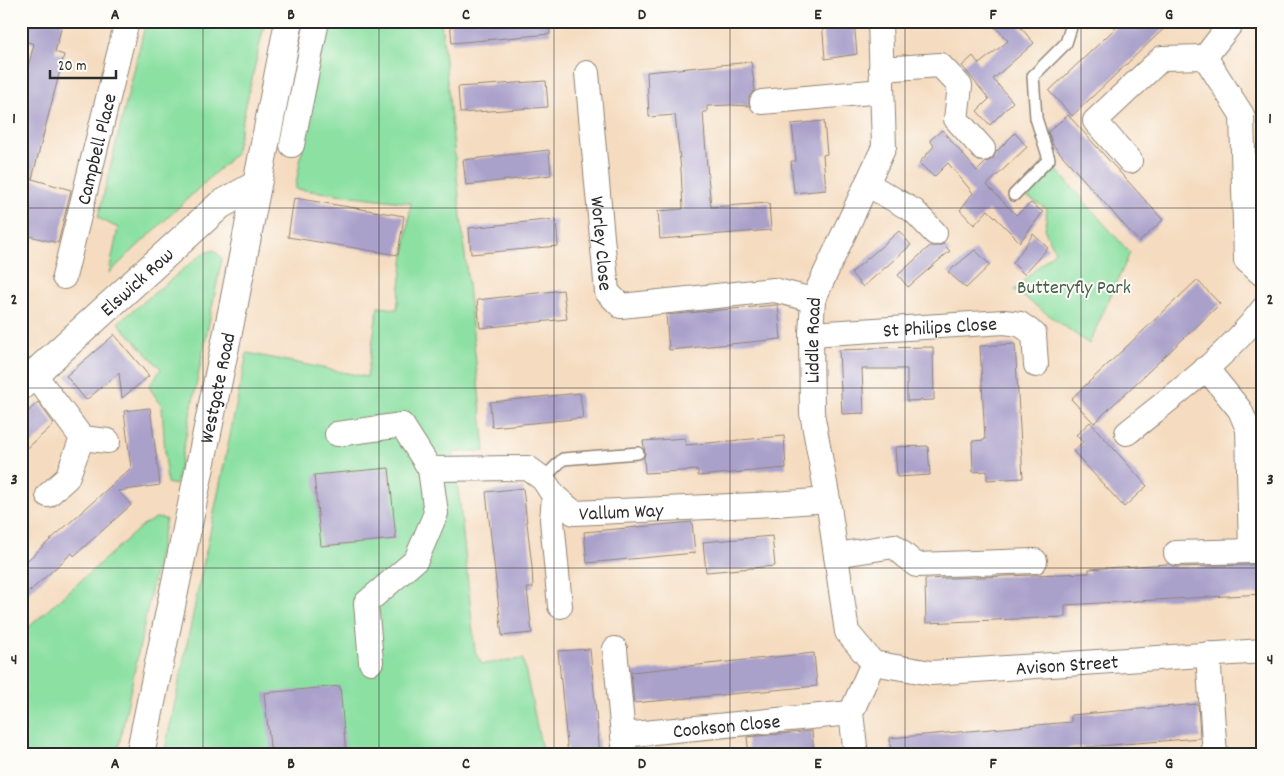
<svg xmlns="http://www.w3.org/2000/svg" width="1284" height="776" font-family="Dekko,sans-serif">
<style>
.green{fill:#8be0a2;stroke:#5b8666}
.building{fill:#aaa1cb}
.lines{fill:none;stroke-linecap:round;stroke-linejoin:round}
.lane-casing{stroke:#908476;stroke-width:14}
.street-casing{stroke:#908476;stroke-width:26}
.secondary-casing{stroke:#908476;stroke-width:30}
.primary-casing{stroke:#908476;stroke-width:30}
.lane{stroke:#fff;stroke-width:11}
.street{stroke:#fff;stroke-width:24}
.secondary{stroke:#fff;stroke-width:28}
.primary{stroke:#fff;stroke-width:28}
.grid{fill:none;stroke:#2b2b2b;stroke-width:1;stroke-opacity:0.55}
.labels{text-anchor:middle;stroke-width:4;stroke-linejoin:round;paint-order:stroke}
.street-label{font-size:20px;fill:#2b2b2b;stroke:#fdfcf7}
.park-label{font-size:20px;fill:#48614f;stroke:#fdfcf7}
.neatline{fill:none;stroke:#2b2b2b;stroke-width:2}
.grid-label{font-size:16px;text-anchor:middle;font-weight:bold;fill:#2b2b2b}
</style>
<rect width="100%" height="100%" fill="#fdfcf7"/>
<filter id="ink" filterUnits="userSpaceOnUse"><feTurbulence type="fractalNoise" baseFrequency=".02" numOctaves="2"/><feDisplacementMap in="SourceGraphic" scale="10" xChannelSelector="R" yChannelSelector="G"/><feConvolveMatrix kernelMatrix="1 2 1 2 8 2 1 2 1" color-interpolation-filters="sRGB"/></filter>
<filter id="wash" filterUnits="userSpaceOnUse"><feTurbulence type="fractalNoise" baseFrequency=".0096" numOctaves="4" result="noise"/><feDisplacementMap in="SourceGraphic" scale="20" xChannelSelector="R" yChannelSelector="G"/><feGaussianBlur stdDeviation="1.12" result="paint"/><feColorMatrix in="noise" values="0 0 0 0 0 0 0 0 0 0 0 0 0 0 0 0 0 1.4 0 .05"/><feComposite in="paint" operator="in"/></filter>
<g filter="url(#wash)">
<rect width="100%" height="100%" fill="#f5dcc0"/>
<g class="green">
<polygon points="146,21 265,21 235,154 109,273 118,228 98,218"/>
<polygon points="326,21 441,21 485,451 453,452 460,504 475,652 482,664 523,659 543,755 164,755 247,353 367,377 378,307 397,309 411,203 295,189"/>
<polygon points="1054,167 1130,253 1089,344 1014,290 1055,251 1045,231 1047,209 1024,195"/>
<polygon points="214,250 222,258 176,485 167,483 162,406 149,387 161,369 118,323 202,254"/>
<polygon points="156,518 166,519 117,755 21,755 21,634 143,525"/>
</g>
<g id="blocks">
<g class="building">
<polygon points="30,21 63,21 55,52 64,55 32,179 71,190 58,243 21,234 21,93 34,44 25,41"/>
<polygon points="450,21 549,21 550,34 452,43"/>
<polygon points="822,21 854,21 857,54 825,59"/>
<polygon points="990,21 1015,21 1034,43 993,79 1013,102 990,125 977,111 989,99 962,66 973,56 979,64 1008,41"/>
<polygon points="1123,21 1172,21 1072,116 1049,91"/>
<polygon points="751,62 755,90 749,97 749,106 731,105 707,106 707,112 703,112 707,166 711,207 769,203 771,230 660,239 658,211 683,209 681,170 675,115 649,117 647,72"/>
<polygon points="546,81 548,107 460,113 458,87"/>
<polygon points="1068,115 1163,220 1139,242 1053,145 1048,132"/>
<polygon points="824,121 827,154 823,155 826,190 794,193 791,161 796,161 792,124"/>
<polygon points="942,130 977,171 986,162 993,159 996,152 1015,133 1027,147 987,185 1016,215 1031,203 1043,212 1020,242 988,210 974,225 960,210 973,193 948,163 934,177 919,163 934,146 930,140"/>
<polygon points="549,150 551,175 466,185 463,160"/>
<polygon points="294,198 404,216 398,255 288,237"/>
<polygon points="556,219 558,246 471,254 469,228"/>
<polygon points="899,231 911,245 863,287 851,273"/>
<polygon points="1033,234 1048,248 1024,274 1013,263"/>
<polygon points="943,244 950,251 908,287 898,275 930,246 938,246"/>
<polygon points="975,250 990,265 966,288 948,272"/>
<polygon points="1197,280 1220,304 1094,423 1071,399"/>
<polygon points="563,290 567,319 480,328 477,300"/>
<polygon points="776,305 778,305 781,339 669,350 666,315"/>
<polygon points="114,334 149,376 122,398 119,373 86,400 66,376 114,335"/>
<polygon points="1015,344 1023,478 987,480 987,471 973,472 972,441 985,440 980,346"/>
<polygon points="933,347 934,400 907,401 907,369 862,369 864,413 842,414 839,350 870,349 870,348"/>
<polygon points="580,393 583,418 492,427 490,402"/>
<polygon points="38,402 54,424 21,454 21,418"/>
<polygon points="150,408 160,485 118,491 131,505 74,556 72,553 21,599 21,566 131,468 124,411"/>
<polygon points="1090,422 1147,486 1124,507 1073,451 1083,442 1076,435"/>
<polygon points="784,436 786,468 698,476 698,470 645,473 644,457 645,453 643,441 685,438 686,445"/>
<polygon points="928,446 930,475 897,477 895,447"/>
<polygon points="389,468 396,539 321,546 314,475"/>
<polygon points="523,488 532,567 533,588 527,588 532,633 502,636 486,492"/>
<polygon points="692,522 695,553 587,563 584,532"/>
<polygon points="772,536 775,566 706,572 703,542"/>
<polygon points="1261,560 1263,560 1263,594 1065,605 1065,617 926,623 925,579 1089,573 1089,569 1169,564 1176,567 1251,565 1258,563"/>
<polygon points="590,649 600,755 568,755 558,651"/>
<polygon points="814,653 817,686 634,703 631,672"/>
<polygon points="340,686 346,755 271,755 264,693"/>
<polygon points="1198,704 1200,738 1048,750 1048,752 1019,755 891,755 890,738 1071,722 1071,715"/>
<polygon points="812,731 814,755 749,755 747,737"/>
</g>
</g>
</g>
<g filter="url(#ink)">
<use href="#blocks" fill-opacity="0" stroke="#908476" stroke-width="1"/>
<g class="lines">
<defs>
<g id="lane">
<polyline points="1014,195 1049,159 1036,118 1033,76 1066,43 1073,21"/>
<polyline points="543,479 563,459 638,453"/>
</g>
<g id="street">
<polyline points="1205,57 1242,115 1246,260 1263,275"/>
<polyline points="1205,57 1233,21"/>
<polyline points="881,69 940,65 960,86 956,119 983,149"/>
<path id="s1" d="M587 73 607 292 621 306 774 290 813 300"/>
<polyline points="762,102 882,91"/>
<polyline points="292,145 317,21"/>
<polyline points="1130,161 1095,121 1162,58 1205,57"/>
<polyline points="867,184 914,211 935,233"/>
<path id="s2" d="M64 277 127 21"/>
<path id="s3" d="M811 334 1004 322 1020 324 1034 334 1036 365"/>
<polyline points="34,374 82,438 67,478 48,495"/>
<path d="M1127 433C1174 395 1226 358 1263 309"/>
<path id="s4" d="M337 434 402 425 430 469 528 468 543 479 554 496 574 513 775 504 828 500"/>
<polyline points="82,438 108,441"/>
<polyline points="554,496 552,520 560,606"/>
<polyline points="1176,553 1251,551 1248,429 1240,410 1206,368"/>
<polyline points="836,555 894,546 916,565 1035,561"/>
<polyline points="615,649 623,735"/>
<polyline points="1208,654 1215,755"/>
<polyline points="371,662 366,603 416,560 436,513 430,469"/>
<path id="s5" d="M873 663 847 632 828 500 812 413 811 334 813 300 884 147 880 21"/>
<path id="s6" d="M873 663 931 673 1263 651"/>
<path id="s7" d="M625 755 623 735 851 713"/>
<polyline points="856,755 851,713 873,663"/>
</g>
<g id="secondary">
<path id="s8" d="M21 386 220 205 256 185"/>
</g>
<g id="primary">
<path id="s9" d="M140 755 234 303 289 21"/>
</g>
</defs>
<use href="#lane" class="lane-casing"/>
<use href="#street" class="street-casing"/>
<use href="#secondary" class="secondary-casing"/>
<use href="#primary" class="primary-casing"/>
<use href="#lane" class="lane"/>
<use href="#street" class="street"/>
<use href="#secondary" class="secondary"/>
<use href="#primary" class="primary"/>
</g>
</g>
<path class="grid" d="M203 21V755M379 21V755M554 21V755M730 21V755M905 21V755M1081 21V755M21 208H1263M21 388H1263M21 568H1263"/>
<g class="labels">
<g class="street-label">
<text dy="7" stroke="none"><textPath href="#s2" startOffset="132">Campbell Place</textPath></text>
<text dy="7" stroke="none"><textPath href="#s1" startOffset="171">Worley Close</textPath></text>
<text dy="7" stroke="none"><textPath href="#s8" startOffset="156">Elswick Row</textPath></text>
<text dy="7" stroke="none"><textPath href="#s3" startOffset="129">St Philips Close</textPath></text>
<text dy="7" stroke="none"><textPath href="#s5" startOffset="335">Liddle Road</textPath></text>
<text dy="7" stroke="none"><textPath href="#s9" startOffset="375">Westgate Road</textPath></text>
<text dy="7" stroke="none"><textPath href="#s4" startOffset="328">Vallum Way</textPath></text>
<text dy="7" stroke="none"><textPath href="#s6" startOffset="195">Avison Street</textPath></text>
<text dy="7" stroke="none"><textPath href="#s7" startOffset="124">Cookson Close</textPath></text>
</g>
<g class="park-label">
<text x="1074" y="293">Butteryfly Park</text>
</g>
</g>
<rect width="1284" height="776" fill="none" stroke="#fdfcf7" stroke-width="55"/>
<path d="M50 70v8h66v-8" fill="none" stroke="#2b2b2b" stroke-width="2.5"/>
<text x="58" y="70" font-size="15" fill="#2b2b2b" stroke="#fdfcf7" stroke-width="4" paint-order="stroke">20 m</text>
<rect x="28" y="28" width="1228" height="720" class="neatline"/>
<g class="grid-label">
<text x="115" y="19">A</text>
<text x="291" y="19">B</text>
<text x="466" y="19">C</text>
<text x="642" y="19">D</text>
<text x="818" y="19">E</text>
<text x="993" y="19">F</text>
<text x="1169" y="19">G</text>
<text x="14" y="123">1</text>
<text x="1270" y="123">1</text>
<text x="14" y="304">2</text>
<text x="1270" y="304">2</text>
<text x="14" y="484">3</text>
<text x="1270" y="484">3</text>
<text x="14" y="664">4</text>
<text x="1270" y="664">4</text>
<text x="115" y="768">A</text>
<text x="291" y="768">B</text>
<text x="466" y="768">C</text>
<text x="642" y="768">D</text>
<text x="818" y="768">E</text>
<text x="993" y="768">F</text>
<text x="1169" y="768">G</text>
</g>
</svg>
